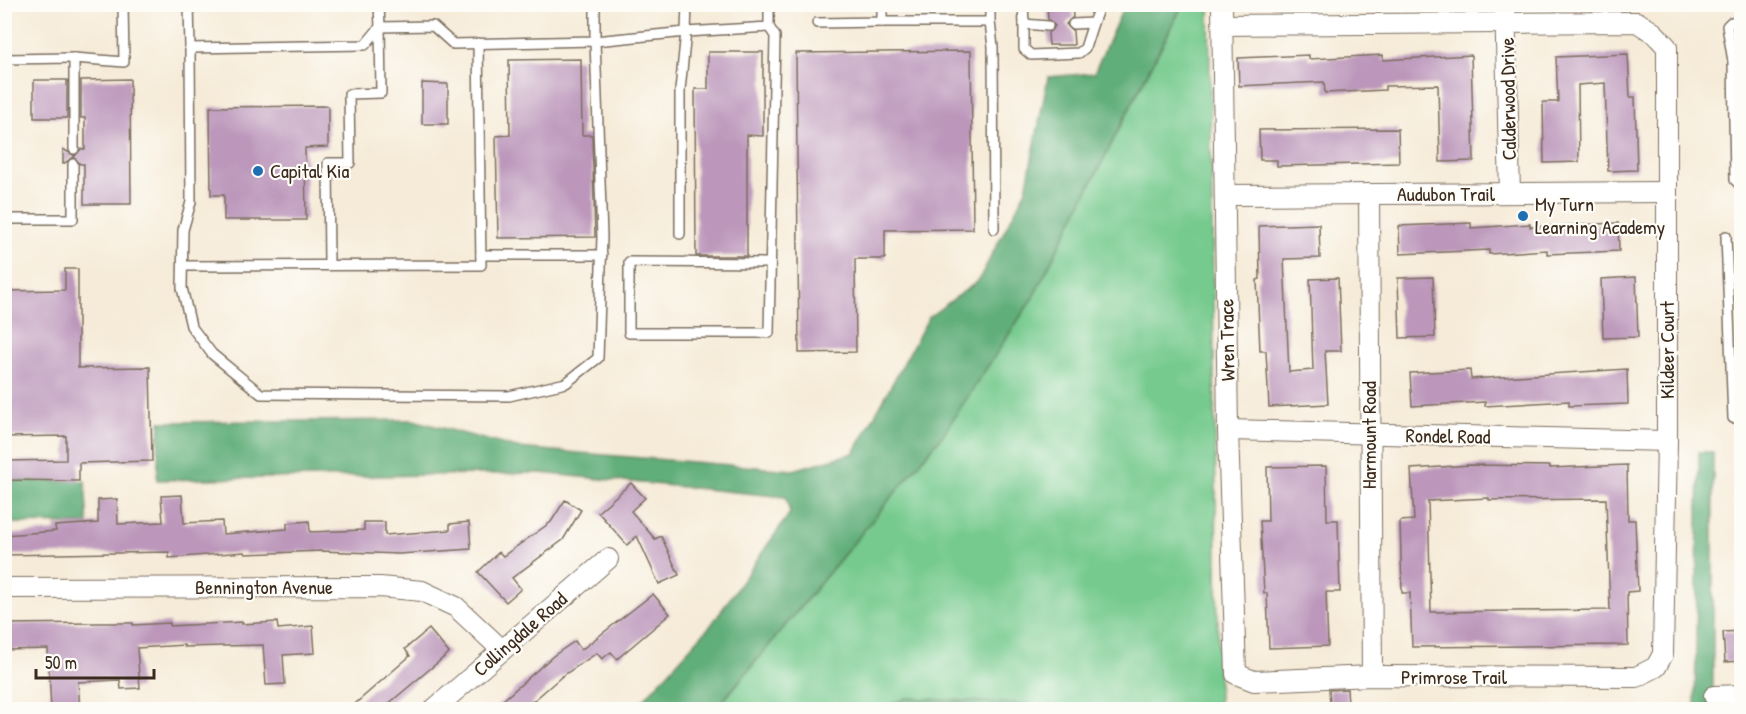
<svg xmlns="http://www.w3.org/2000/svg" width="1746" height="714" font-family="'Patrick Hand',sans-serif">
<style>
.green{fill:#76ca8e;stroke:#587a56;stroke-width:1.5}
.forest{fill:#60ae79;stroke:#4e6c4c;stroke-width:1.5}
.building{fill:#bc97bb;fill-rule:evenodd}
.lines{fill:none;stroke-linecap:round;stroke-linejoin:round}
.lane-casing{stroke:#7c6e5f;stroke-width:12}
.street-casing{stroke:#7c6e5f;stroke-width:22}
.lane{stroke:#fff;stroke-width:9}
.street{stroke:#fff;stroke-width:20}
.poi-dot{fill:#1f6fb2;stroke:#fdfcf7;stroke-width:2}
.labels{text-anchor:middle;stroke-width:4.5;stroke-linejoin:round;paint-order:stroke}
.street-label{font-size:20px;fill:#3b2a1e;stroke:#fdfcf7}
.poi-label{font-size:20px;fill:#3b2a1e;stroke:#fdfcf7;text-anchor:start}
</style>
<rect width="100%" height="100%" fill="#fdfcf7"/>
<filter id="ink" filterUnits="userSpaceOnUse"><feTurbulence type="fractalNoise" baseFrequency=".0167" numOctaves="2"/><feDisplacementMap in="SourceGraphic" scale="12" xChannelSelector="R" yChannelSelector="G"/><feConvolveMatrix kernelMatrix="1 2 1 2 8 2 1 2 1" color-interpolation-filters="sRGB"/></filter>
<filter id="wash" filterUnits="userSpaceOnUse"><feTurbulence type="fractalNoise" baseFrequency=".008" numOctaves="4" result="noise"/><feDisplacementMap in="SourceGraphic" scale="24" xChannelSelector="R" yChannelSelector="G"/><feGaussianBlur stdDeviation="1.35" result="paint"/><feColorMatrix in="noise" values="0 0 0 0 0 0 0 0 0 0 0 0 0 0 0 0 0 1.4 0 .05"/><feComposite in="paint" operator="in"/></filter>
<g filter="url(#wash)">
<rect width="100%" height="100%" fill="#f6ebd8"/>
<polygon class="green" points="1182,7 1209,7 1219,709 1098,710 907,698 880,709 716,710 942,436 1032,299"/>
<g class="forest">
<polygon points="1125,4 1182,5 1032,299 942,436 716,709 635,709 712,624 790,513 786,497 539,473 157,480 160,422 413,420 517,448 793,470 854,453 929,317 978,281 1026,190 1048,77 1094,73"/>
<polygon points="1699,452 1713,452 1713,709 1695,710"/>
<polygon points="5,481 85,481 88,524 5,523"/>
<polygon points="907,698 1081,707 1098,709 880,709"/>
</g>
<g id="blocks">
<g class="building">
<polygon points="1047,4 1072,4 1073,17 1066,24 1073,31 1074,45 1049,45 1048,33 1055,26 1048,19"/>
<polygon points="971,51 973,229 885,230 885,259 855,259 856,352 799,353 796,53"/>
<polygon points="708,52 763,52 763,136 747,135 747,256 696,256 695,89 708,89"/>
<polygon points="1628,54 1630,97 1635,97 1637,170 1608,171 1605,83 1578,85 1579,162 1544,163 1543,102 1558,102 1556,57"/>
<polygon points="1309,55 1309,59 1383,55 1383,60 1471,55 1474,161 1440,162 1438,85 1385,86 1385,90 1325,93 1324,82 1239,86 1238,58"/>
<polygon points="581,59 582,135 592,135 595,237 498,238 496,136 510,135 509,60"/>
<polygon points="130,79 131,204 84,204 84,164 80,164 74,157 63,164 63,149 75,156 81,149 85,149 85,118 81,118 81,80"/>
<rect x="34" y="80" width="33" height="38"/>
<polygon points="422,83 448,84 448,124 422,124"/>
<polygon points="328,106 328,147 305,148 306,220 224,220 224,195 211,195 210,107"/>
<polygon points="1398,129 1399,163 1277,166 1277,160 1260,160 1259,130"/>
<polygon points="1471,223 1471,228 1530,224 1530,227 1618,223 1619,251 1547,254 1547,250 1489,254 1489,250 1400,254 1399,226"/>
<polygon points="1319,224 1320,258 1284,259 1289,372 1313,370 1310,279 1338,278 1341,351 1325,351 1328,404 1269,407 1266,351 1260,351 1257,280 1260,279 1259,226"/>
<polygon points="65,269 78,269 78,368 150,367 152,461 79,463 79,481 4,480 4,461 66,460 66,436 4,437 4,291 65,290"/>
<polygon points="1433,277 1435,337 1400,338 1398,278"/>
<polygon points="1636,277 1638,337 1603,338 1601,279"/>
<polygon points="1627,369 1628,404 1569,406 1569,401 1485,406 1485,402 1412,406 1410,373 1470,370 1471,379"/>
<path d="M1470 465 1550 466V468L1627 465 1628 520H1635L1638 591 1627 592 1628 645 1412 647 1410 593H1402L1400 521 1414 520 1411 469ZM1489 498V500L1606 499 1610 610 1431 612 1428 501Z"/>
<polygon points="1326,466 1327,520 1338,520 1340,592 1326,592 1328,646 1269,648 1267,593 1264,593 1260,521 1268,521 1267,467"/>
<polygon points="631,483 645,498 631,511 655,539 661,536 679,575 659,584 637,536 627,545 598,512"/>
<polygon points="182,495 184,523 222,521 223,534 287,529 287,523 309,521 310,532 364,530 364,522 385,522 385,535 450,530 450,524 469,522 471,549 399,554 320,551 245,554 244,552 169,558 169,552 4,555 4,535 56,531 55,526 98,523 98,500 117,499 118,524 163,522 161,496"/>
<polygon points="565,500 581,510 563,540 512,578 521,589 506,602 478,572 499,552 503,556 551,522"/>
<polygon points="653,594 670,614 617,659 611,652 602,659 597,653 561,677 531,703 537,710 492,710 553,656 575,641 581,650"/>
<polygon points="242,622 242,624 277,622 278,629 313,626 315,653 283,655 285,684 266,685 263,645 184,647 184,645 137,648 140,688 121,689 120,680 78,682 80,710 51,710 48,649 4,650 4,624 97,623 133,623 133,625 170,623 170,626"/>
<polygon points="429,629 449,653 381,710 348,710 410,656 405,649"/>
<polygon points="1742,631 1742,661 1725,662 1723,632"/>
<polygon points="1347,689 1348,703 1330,704 1329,690"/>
</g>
</g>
</g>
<g filter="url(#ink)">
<use href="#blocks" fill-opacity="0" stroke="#7c6e5f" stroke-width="1.5"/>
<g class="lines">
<defs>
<g id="lane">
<polyline points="189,4 190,48 365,45 380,27"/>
<polyline points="379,4 380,27 433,26 453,44 595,41 595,4"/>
<polyline points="1023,4 1024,24 1048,26"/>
<polyline points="1742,21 1731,22 1727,26 1733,61 1742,61"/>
<polyline points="882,22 990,22 990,4"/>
<polyline points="990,22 993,47 994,229"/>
<polyline points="817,23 882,22 882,4"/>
<polyline points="1024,24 1024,49 1031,55 1079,53 1085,48 1093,23"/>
<polyline points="1073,24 1093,23 1100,4"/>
<polyline points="769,27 775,36 769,333 629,333 629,262 770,263"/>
<polyline points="190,48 191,202 183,230 182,288 191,326 212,354 261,394 509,396 566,383 598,358 602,237 595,41 686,32 687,4"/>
<polyline points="4,59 74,58"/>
<polyline points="1733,61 1735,180 1742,187"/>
<polyline points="74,149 74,58 124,62 123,4"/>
<polyline points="4,219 73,219 73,164"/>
<polyline points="680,234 680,90 686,32 769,27 769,4"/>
<polyline points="1726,236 1733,418 1742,417"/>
<polyline points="481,255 602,255"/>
<polyline points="329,264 328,163 350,163 349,94 381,93 380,27"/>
<polyline points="183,266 481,265 478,43"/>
</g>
<g id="street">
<polyline points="1222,4 1228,430 1236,674 1254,681 1372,676 1636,677 1656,667 1663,654 1667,441 1667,47 1654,33 1637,22 1223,25"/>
<polyline points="1505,4 1510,193"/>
<polyline points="1369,194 1372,676"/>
<polyline points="1225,195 1666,192"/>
<polyline points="1228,430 1667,441"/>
<polyline points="4,588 380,587 422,591 456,607 502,650"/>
<polyline points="1714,696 1742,695"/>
<polyline points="433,710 608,559"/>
</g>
</defs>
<use href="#lane" class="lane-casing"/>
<use href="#street" class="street-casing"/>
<use href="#lane" class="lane"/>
<use href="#street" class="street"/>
</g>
</g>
<g class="poi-dot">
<circle cx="258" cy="171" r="6"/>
<circle cx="1523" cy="216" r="6"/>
</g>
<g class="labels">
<g class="street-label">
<text transform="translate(1508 99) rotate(-91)" y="7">Calderwood Drive</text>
<text x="1446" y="201">Audubon Trail</text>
<text transform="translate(1227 340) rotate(-91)" y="7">Wren Trace</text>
<text transform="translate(1667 350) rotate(-90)" y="7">Kildeer Court</text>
<text transform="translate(1369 435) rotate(-90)" y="7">Harmount Road</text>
<text transform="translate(1448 436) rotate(1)" y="7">Rondel Road</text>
<text x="264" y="594">Bennington Avenue</text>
<text transform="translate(520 634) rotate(-41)" y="7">Collingdale Road</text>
<text x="1454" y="684">Primrose Trail</text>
</g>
<g class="poi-label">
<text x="270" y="178">Capital Kia</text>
<text x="1535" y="211">My Turn<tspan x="1535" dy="23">Learning Academy</tspan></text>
</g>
</g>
<rect width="1746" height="714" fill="none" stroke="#fdfcf7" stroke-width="24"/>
<path d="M36 669v9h118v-9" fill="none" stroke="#3b2a1e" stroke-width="3"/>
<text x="45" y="669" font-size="18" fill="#3b2a1e" stroke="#fdfcf7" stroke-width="4.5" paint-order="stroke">50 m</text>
</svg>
